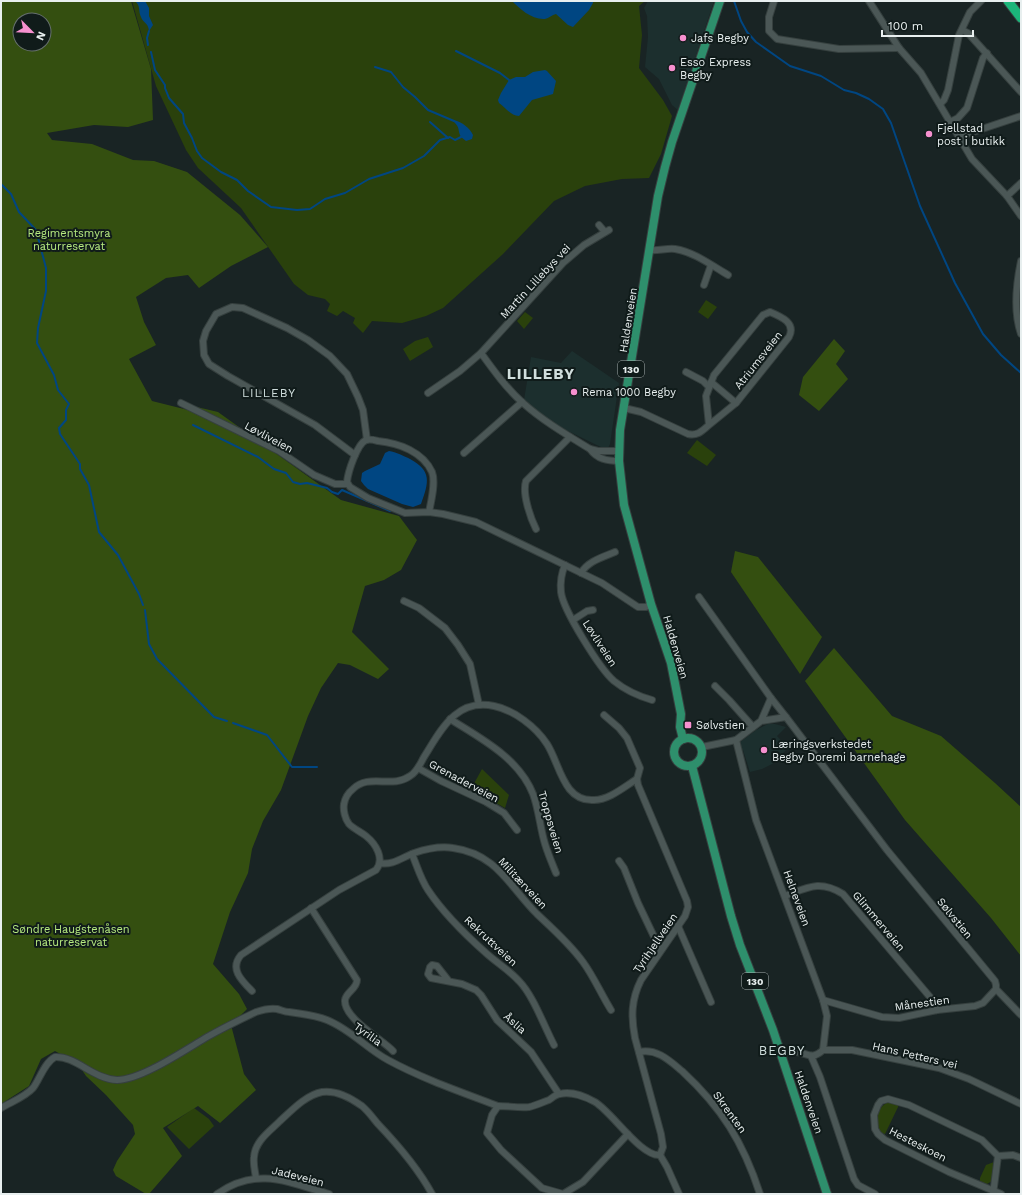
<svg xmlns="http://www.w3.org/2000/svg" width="1022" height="1195" font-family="'Work Sans',sans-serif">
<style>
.built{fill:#1c2f2e}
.green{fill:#2a410c}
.forest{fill:#344f10;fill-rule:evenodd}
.water{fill:#004682}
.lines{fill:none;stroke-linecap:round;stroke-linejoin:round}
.stream{stroke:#004682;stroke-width:2}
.minor-casing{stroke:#36403f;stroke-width:8}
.major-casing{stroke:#36403f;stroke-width:10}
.highway-casing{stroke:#36403f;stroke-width:11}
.minor{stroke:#4b5756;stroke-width:6}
.major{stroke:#2e8f6c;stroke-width:8}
.highway{stroke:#1bb57a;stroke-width:9}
.poi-dot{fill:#f690cf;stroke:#101b1a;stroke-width:1.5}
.labels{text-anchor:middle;stroke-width:4;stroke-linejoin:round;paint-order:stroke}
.shield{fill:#101b1a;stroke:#a7afaf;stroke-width:1}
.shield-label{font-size:10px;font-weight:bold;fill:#e8efef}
.poi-label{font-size:11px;fill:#e8efef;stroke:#101b1a;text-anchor:start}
.park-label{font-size:11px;fill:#b7eb80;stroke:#101b1a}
.street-label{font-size:11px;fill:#e8efef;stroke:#101b1a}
.neighbourhood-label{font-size:12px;letter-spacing:1px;fill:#d0dedd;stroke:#101b1a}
.quarter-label{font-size:13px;letter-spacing:1px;fill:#d0dedd;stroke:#101b1a}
.district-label{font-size:15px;font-weight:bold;letter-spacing:1px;fill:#d0dedd;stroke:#101b1a}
</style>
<rect width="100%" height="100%" fill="#192424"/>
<g class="built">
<polygon points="648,1 714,1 678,110 672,105 659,79 645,67 648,37 647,16 644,8"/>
<polygon points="572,351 619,383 610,444 607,450 566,430 546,418 524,400 531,357 561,363"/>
<polygon points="768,724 775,724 786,727 777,736 788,748 772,764 762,769 750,772 743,750 739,748 740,742 756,730"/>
</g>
<g class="green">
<polygon points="132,1 645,1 639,6 642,35 639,68 663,100 672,116 661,154 649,178 622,179 585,186 554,201 503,254 443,308 426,316 402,323 372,321 363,333 353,323 355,318 343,311 337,316 327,311 330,304 325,299 308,295 294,284 241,208 198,168 186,150 156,86"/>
<polygon points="706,300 717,307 708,319 698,312"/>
<polygon points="525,312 533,318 524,329 517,321"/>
<polygon points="428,337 433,347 410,361 403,349 415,341"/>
<polygon points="697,440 716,455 707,466 687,453"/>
<polygon points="482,769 509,795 505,808 471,789"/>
<path d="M888 1102 899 1105 885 1134 879 1132C875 1120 876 1109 888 1102Z"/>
<polygon points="194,1108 209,1119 214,1126 189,1149 167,1127"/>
<polygon points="994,1162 992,1181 987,1184 980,1181 980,1178 986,1165"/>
</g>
<g class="forest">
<path d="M1 1H131L151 69 153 120 128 127 94 125 47 133 52 140 92 144 133 160 154 161 187 172 240 215 268 247 231 266 199 288 188 275 166 278 136 297 144 322 156 345 129 359 152 401 188 410 197 407 218 412 341 500 399 516 417 540 401 570 384 580 365 586 352 632 389 669 378 679 350 665 338 663 321 688 308 716 281 790 263 821 252 849 248 873 230 912 213 964 239 994 247 1009 231 1025 244 1074 256 1090 220 1123 198 1106 163 1128 182 1156 149 1194H146L116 1176 113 1170 117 1161 135 1134 133 1125 106 1095 86 1076 78 1064 55 1051 41 1059 29 1086 1 1104ZM20 20H44V44H20Z"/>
<polygon points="834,339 845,351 836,364 848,379 819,411 799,395 803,377"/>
<polygon points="735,551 758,557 822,637 800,674 731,572"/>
<polygon points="834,648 892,716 941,736 995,783 1021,807 1021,956 991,918 905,820 805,681"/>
</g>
<g class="water">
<path d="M135 1H145L149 8V16L153 25 149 31C148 22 143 23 141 17 138 11 141 6 135 1Z"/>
<path d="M512 1H593V3L589 10 573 27 568 25 556 14C552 15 549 18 545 19 532 20 520 9 512 1Z"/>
<path d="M545 70 547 71 556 81 553 94 532 100 519 116C511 116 506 108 499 103L498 100 501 93 509 80 516 77H525L533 72Z"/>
<path d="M454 120C462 122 470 128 473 135L472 139 466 141 461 137C457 130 461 128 453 121Z"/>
<path d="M389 451C396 452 404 456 410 459 432 471 429 482 421 504L413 507 402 504 368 489 364 485 361 481 362 473 365 471 380 464 385 453Z"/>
</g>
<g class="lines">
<g class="stream">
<polyline points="734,1 741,21 747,32 756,42 790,66 821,76 844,90 856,93 869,99 883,109 891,123 920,206 955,283 983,334 1001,355 1021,373"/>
<polyline points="148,45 147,38 149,31"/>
<polyline points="456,51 500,73 509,80"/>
<polyline points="151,52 155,70 165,85 165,88 169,98 183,114 184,123 192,138 197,151 202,158 221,172 237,180 248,191 271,207 297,210 310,209 325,199 345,193 369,179 403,168 424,156 440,140 450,137 455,140 461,137"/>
<polyline points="375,67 391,72 403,87 415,97 428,110 454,121"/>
<polyline points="430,122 448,138"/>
<polyline points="1,184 11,194 19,212 36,230 46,268 46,291 38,328 37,343 54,375 58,390 69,404 66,410 66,420 59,428 60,434 80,464 80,469 89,485 99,532 118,555 139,594 143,605"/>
<polyline points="193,425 258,457 274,469 286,473 293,482 300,484 307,483 327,488 332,492 338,494 342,490 390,511"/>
<polyline points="145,610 149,644 157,659 214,717 227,721"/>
<polyline points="233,723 267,735 292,767 317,767"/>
</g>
<defs>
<g id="minor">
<polyline points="774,1 769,17 769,31 777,39 839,49 899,48"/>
<polyline points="869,1 899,48 921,73 972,159 1007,196 1021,216"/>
<polyline points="962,30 968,33 1021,92"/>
<polyline points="940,104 944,100 948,90 959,35 970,12 981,1"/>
<polyline points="950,122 958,118 967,108 983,58 987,53"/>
<polyline points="958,137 1021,116"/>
<polyline points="1007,196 1021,183"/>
<polyline points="599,225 605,232"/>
<path d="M650 250C658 251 667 248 675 249 694 252 711 265 728 275"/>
<path d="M1021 261C1016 285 1013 311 1021 334"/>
<polyline points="704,285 711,265"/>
<polyline points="481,353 563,263 584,245 609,230"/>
<polyline points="686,372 703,381 709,387"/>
<polyline points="711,382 736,403"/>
<path d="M428 393 460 371 481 353C494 371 507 389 523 403 543 421 567 435 590 449L598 451H619"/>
<polyline points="181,403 279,451 314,475 335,484 347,484"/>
<path d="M624 408 641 412 688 434C698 436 702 431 709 425L706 396 714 375 763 315 770 312C782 317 796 323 789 337L736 403 709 425"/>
<path d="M590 449C597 459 607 461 619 461"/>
<polyline points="464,453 522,402"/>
<polyline points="355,455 315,425 228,376 209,364 204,355 203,341 206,331 216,314 232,307 243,308 287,328 308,340 330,356 347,374 358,397 363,410 367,440"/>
<path d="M429 512C431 502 436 482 432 472 423 452 399 443 378 441 374 440 369 439 366 440 357 444 348 472 347 482L350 487 368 498 405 513 429 512 443 514 476 522 602 583 638 607H646L651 604"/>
<path d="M536 529C530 517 522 493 526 481L570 437"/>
<path d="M565 565C561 574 560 582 561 592 563 610 600 669 614 681 625 690 638 696 652 700"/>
<path d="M581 573C588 561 603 557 615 552"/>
<polyline points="699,597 771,698"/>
<polyline points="404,601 419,608 445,628 458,645 470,664 479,705"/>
<polyline points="573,620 587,611 593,610"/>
<polyline points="715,686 729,700 753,727"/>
<path d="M604 715 619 728 627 738 640 768 637 779 638 785 687 901 688 907 685 916 641 980C631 1000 631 1017 635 1038L661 1134 663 1147 660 1155"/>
<polyline points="786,717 887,850 995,981 996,985 996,989 1021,1015"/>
<path d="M450 719C480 738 519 758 533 794 539 810 540 828 545 844 548 854 552 863 556 873"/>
<path d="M736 740 756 820 823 1000 827 1016 823 1050C812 1060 809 1054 797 1052 791 1051 786 1053 781 1054"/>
<polyline points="702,747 736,740 761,721 786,717 771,698 761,721"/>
<polyline points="418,768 441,781 486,802 504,813 517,830"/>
<path d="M412 854C417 866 421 880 428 890 442 911 468 937 486 953 497 963 509 970 519 981 533 995 544 1026 554 1045"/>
<polyline points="619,861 624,868 638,903 658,945 662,949"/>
<path d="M380 863C392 866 403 857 414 853 426 849 441 846 453 848 497 854 509 886 537 914 553 929 570 944 583 962 594 977 601 994 611 1010"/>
<path d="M785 896C809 887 820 880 843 894L930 997 937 1010"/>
<path d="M311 908 357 980C357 989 346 992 345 1000 343 1018 383 1040 393 1051"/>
<polyline points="678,926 711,1002"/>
<polyline points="448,980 437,966 432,965 430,967 428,974 431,978 462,984 476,990 481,995 497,1020 531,1052 559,1094"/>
<path d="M252 991C242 981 229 969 241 955L339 890 376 870C385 859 376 844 366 836 361 832 354 829 349 824 345 819 343 810 344 804 345 798 348 793 353 789 369 773 392 789 410 776 417 772 420 764 424 757 441 730 456 698 494 706 514 710 536 727 547 744 560 764 563 802 594 800 609 800 624 787 637 779"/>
<polyline points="823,1000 882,1017 899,1018 937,1010 975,1006 983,1003 996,989"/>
<polyline points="823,1050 852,1050 939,1068 969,1079 1021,1104"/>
<path d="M639 1052C657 1048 670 1061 682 1071 722 1108 743 1142 760 1194"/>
<polyline points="811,1056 820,1077 854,1179 858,1185 875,1194"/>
<path d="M1 1108C11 1102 25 1097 33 1088 40 1079 44 1063 55 1057 76 1056 93 1079 117 1080 141 1080 185 1050 207 1037 223 1028 239 1020 256 1012 262 1010 270 1008 277 1009 281 1010 285 1012 289 1012 301 1014 315 1015 327 1020 350 1029 367 1049 388 1060 423 1079 461 1092 498 1106"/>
<path d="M628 1134 583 1182 563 1194 542 1188 501 1150 487 1133 492 1115 498 1106C508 1106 519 1108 529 1107 535 1106 543 1102 549 1100 552 1098 556 1094 560 1094 571 1091 586 1097 595 1102 612 1112 641 1157 660 1155"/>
<polyline points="660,1155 667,1167 679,1194"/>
<polyline points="998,1156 982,1140 909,1105 888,1099 881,1101 878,1105 874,1115 875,1129 878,1134 885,1140 949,1172 1001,1194"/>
<path d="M256 1178C255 1171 253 1164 254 1157 255 1141 270 1131 280 1121 292 1110 306 1095 322 1092 336 1090 351 1098 362 1106 368 1111 373 1118 378 1124 398 1145 418 1168 432 1194"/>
<path d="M217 1194C257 1166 288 1182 329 1194"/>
<polyline points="993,1194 998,1156 1013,1155 1021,1158"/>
</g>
<g id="major">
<circle cx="688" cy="752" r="14"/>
<polyline points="683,739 680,727 681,714 671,663 651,604 624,505 619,461 620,430 658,196 665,167 672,142 720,1"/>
<polyline points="692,766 731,916 740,945 773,1030 827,1194"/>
</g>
<polyline id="highway" points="1008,1 1021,18"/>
</defs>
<use href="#minor" class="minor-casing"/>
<use href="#major" class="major-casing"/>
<use href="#highway" class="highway-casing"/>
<use href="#minor" class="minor"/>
<use href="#major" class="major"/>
<use href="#highway" class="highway"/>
</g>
<g class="poi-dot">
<circle cx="683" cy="38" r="4"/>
<circle cx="672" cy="68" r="4"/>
<circle cx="929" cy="134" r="4"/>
<circle cx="574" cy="392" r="4"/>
<rect x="684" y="721" width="8" height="8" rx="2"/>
<circle cx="764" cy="750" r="4"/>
</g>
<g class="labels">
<g class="shield">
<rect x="618" y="361" width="26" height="16" rx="3"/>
<rect x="742" y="973" width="26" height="16" rx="3"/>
</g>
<g class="shield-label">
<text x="631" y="373">130</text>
<text x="755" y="985">130</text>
</g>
<g class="poi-label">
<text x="691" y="42">Jafs Begby</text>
<text x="680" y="66">Esso Express<tspan x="680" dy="13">Begby</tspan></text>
<text x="937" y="132">Fjellstad<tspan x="937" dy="13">post i butikk</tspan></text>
<text x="582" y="396">Rema 1000 Begby</text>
<text x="696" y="729">Sølvstien</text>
<text x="772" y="748">Læringsverkstedet<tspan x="772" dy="13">Begby Doremi barnehage</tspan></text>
</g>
<g class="park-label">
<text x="69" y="237">Regimentsmyra<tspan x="69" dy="13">naturreservat</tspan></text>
<text x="71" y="933">Søndre Haugstenåsen<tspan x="71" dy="13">naturreservat</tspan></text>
</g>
<g class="street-label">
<text transform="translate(535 281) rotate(-47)" y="4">Martin Lillebys vei</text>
<text transform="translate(628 320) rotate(-81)" y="4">Haldenveien</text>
<text transform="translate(758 360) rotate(-52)" y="4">Atriumsveien</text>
<text transform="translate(269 437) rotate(28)" y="4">Løvliveien</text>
<text transform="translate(600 643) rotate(57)" y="4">Løvliveien</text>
<text transform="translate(676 647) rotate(74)" y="4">Haldenveien</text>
<text transform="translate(464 781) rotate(28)" y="4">Grenaderveien</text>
<text transform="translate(551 822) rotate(74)" y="4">Troppsveien</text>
<text transform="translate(523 883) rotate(47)" y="4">Militærveien</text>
<text transform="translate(797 898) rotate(70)" y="4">Helneveien</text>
<text transform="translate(955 918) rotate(51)" y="4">Sølvstien</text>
<text transform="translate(879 921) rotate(50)" y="4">Glimmerveien</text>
<text transform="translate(491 941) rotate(43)" y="4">Rekruttveien</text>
<text transform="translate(655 943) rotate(-56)" y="4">Tyrihjellveien</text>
<text transform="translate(922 1003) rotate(-8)" y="4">Månestien</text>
<text transform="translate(515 1023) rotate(42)" y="4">Åslia</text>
<text transform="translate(368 1034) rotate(36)" y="4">Tyrilia</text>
<text transform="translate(915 1055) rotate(13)" y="4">Hans Petters vei</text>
<text transform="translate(809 1102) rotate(71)" y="4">Haldenveien</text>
<text transform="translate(730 1112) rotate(54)" y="4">Skrenten</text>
<text transform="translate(918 1144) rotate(27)" y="4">Hesteskoen</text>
<text transform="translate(298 1176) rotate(14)" y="4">Jadeveien</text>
</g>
<g class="neighbourhood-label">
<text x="269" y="397">LILLEBY</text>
</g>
<g class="quarter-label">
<text x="782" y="1055">BEGBY</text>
</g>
<g class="district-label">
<text x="541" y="379">LILLEBY</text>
</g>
</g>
<rect width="1022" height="1195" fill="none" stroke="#e8efef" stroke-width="4"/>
<g transform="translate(32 32) rotate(114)"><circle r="19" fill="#101b1a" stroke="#66706f"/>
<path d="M0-3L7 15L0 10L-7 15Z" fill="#f690cf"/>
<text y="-6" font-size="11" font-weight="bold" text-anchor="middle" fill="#e8efef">N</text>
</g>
<path d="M882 30v6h91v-6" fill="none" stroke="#e8efef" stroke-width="2"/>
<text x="888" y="30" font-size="12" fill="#e8efef" stroke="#101b1a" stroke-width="3" paint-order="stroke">100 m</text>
</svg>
